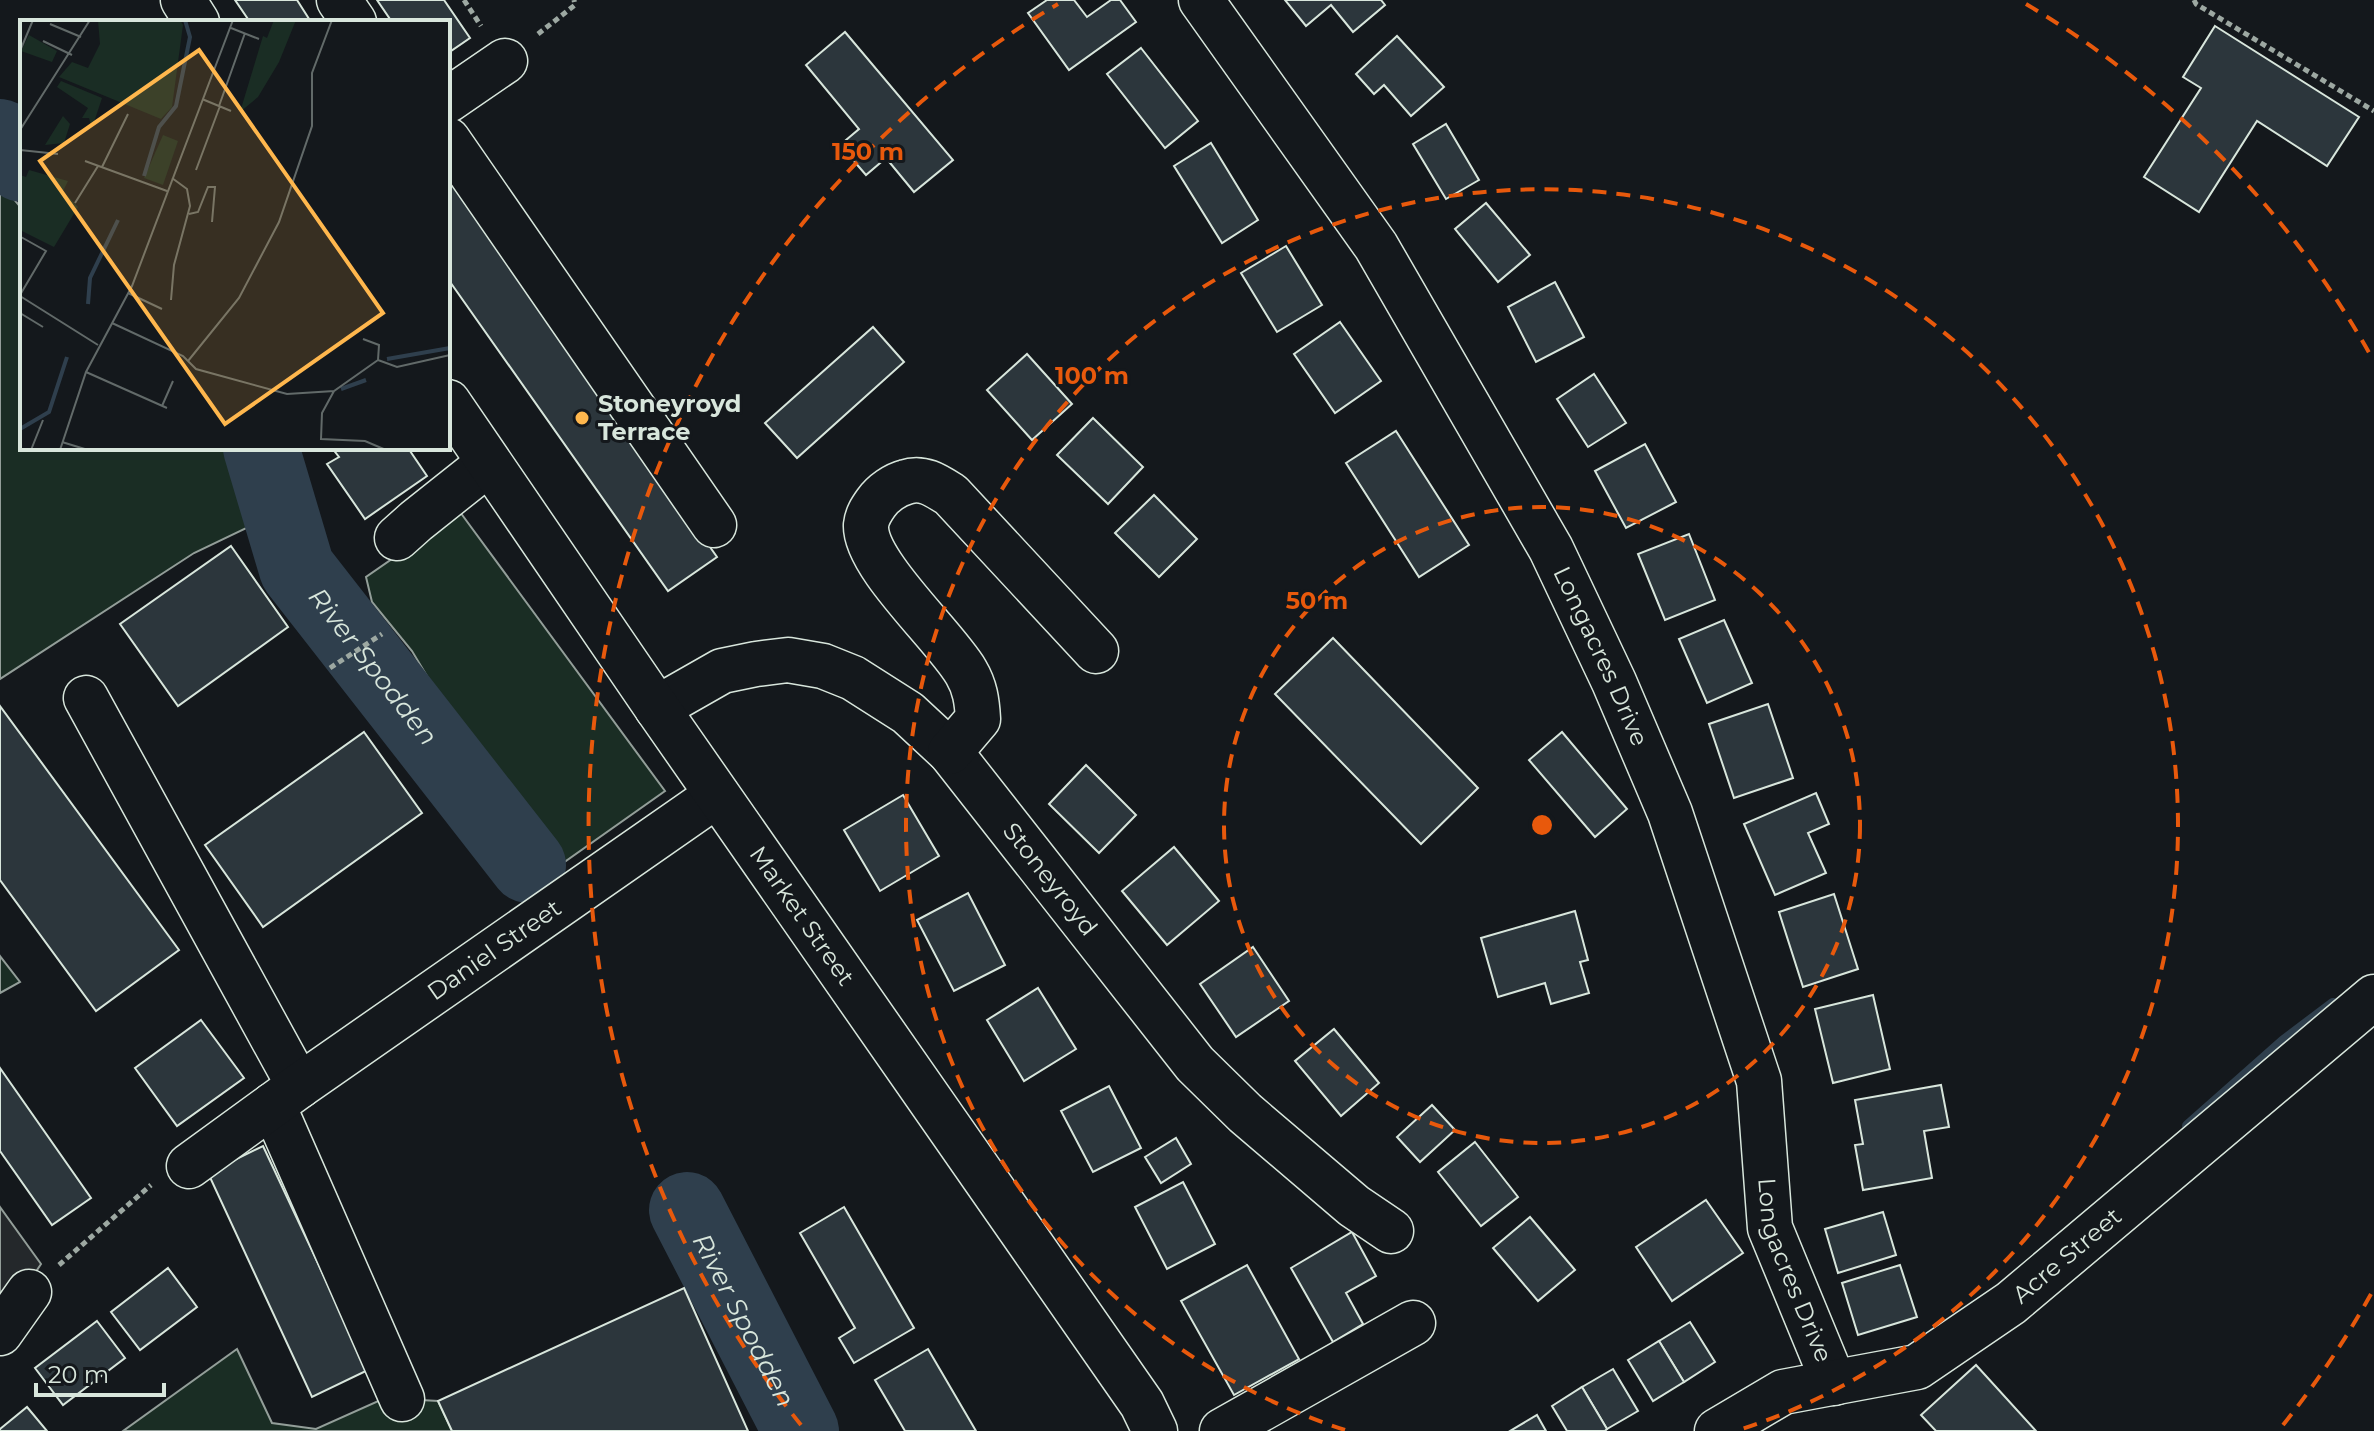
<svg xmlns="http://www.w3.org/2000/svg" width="2374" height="1431" font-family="Montserrat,sans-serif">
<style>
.green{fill:#1a2d24;stroke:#939e99;stroke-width:2}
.parking{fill:#24282b;stroke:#939e99;stroke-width:2}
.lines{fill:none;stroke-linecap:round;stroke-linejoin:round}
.stream{stroke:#2f3f4d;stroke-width:12}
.river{stroke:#2f3f4d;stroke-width:76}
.building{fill:#2c363c;stroke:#d8e6dc;stroke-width:2}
.minor-casing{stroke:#d8e6dc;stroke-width:47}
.major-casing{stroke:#d8e6dc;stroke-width:47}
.path{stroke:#9da8a2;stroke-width:5;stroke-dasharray:6 4;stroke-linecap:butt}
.minor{stroke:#14181c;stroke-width:44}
.major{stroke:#14181c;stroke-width:44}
.ring{fill:none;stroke:#e8590c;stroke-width:4;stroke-dasharray:14 10}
.poi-dot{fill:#ffb74d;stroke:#14181c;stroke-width:3}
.labels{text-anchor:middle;stroke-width:6;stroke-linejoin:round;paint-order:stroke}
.poi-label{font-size:24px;font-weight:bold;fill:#d8e6dc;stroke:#14181c;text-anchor:start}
.street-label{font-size:24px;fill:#d8e6dc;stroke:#14181c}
.water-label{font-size:26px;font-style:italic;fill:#d8e6dc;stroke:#14181c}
.inset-river{fill:none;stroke:#2f3f4d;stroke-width:4}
.inset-road{fill:none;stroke:#626a69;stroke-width:2}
.view{fill:#ffb74d;fill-opacity:0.15;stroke:#ffb74d;stroke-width:4}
.inset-edge{fill:none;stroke:#d8e6dc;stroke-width:4}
.centre{fill:#e8590c;stroke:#14181c;stroke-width:4}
.ring-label{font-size:24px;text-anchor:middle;font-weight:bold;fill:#e8590c;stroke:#14181c;stroke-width:6;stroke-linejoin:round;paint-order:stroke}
</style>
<rect width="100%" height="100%" fill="#14181c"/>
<g class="green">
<polygon points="0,182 22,209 22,448 240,448 257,523 194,553 0,679"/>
<polygon points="460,512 665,791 546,875 412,651 372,602 366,577"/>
<polygon points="0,956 20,982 0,993"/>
<polygon points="237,1349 272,1423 316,1429 385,1398 438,1401 452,1431 123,1431"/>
</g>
<polygon class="parking" points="0,1207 41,1264 0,1326"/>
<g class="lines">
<polyline class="stream" points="2188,1126 2284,1041 2333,1004"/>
<g class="river">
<polyline points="0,137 22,164"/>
<path id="s1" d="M261 448 297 569 528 865"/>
<path id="s2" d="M687 1210 801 1431"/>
</g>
</g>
<g class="building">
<polygon points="235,0 297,0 311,22 250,22"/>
<polygon points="377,0 444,0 470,38 448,53 448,22 392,22"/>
<polygon points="1047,0 1074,0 1087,17 1111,0 1120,0 1136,22 1069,70 1028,13"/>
<polygon points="1285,0 1381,0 1385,5 1353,32 1331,5 1306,26"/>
<polygon points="2215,26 2359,117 2327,166 2257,121 2199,212 2144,177 2201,88 2183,77"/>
<polygon points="845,32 953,160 914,192 886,158 866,175 840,145 859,129 806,65"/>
<polygon points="1397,36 1444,87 1411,116 1384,85 1374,94 1356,74"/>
<polygon points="1141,48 1198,121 1165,148 1107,74"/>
<polygon points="1446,124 1479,180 1446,199 1413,144"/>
<polygon points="1211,143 1258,220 1222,243 1174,166"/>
<polygon points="448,174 717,557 668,591 448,279"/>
<polygon points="1486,203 1530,255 1498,282 1455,229"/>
<polygon points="1286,246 1322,305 1277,332 1241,273"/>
<polygon points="1555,282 1584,337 1536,362 1508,307"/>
<polygon points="1340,322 1381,381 1335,413 1294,354"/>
<polygon points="873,327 904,362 797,458 765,423"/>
<polygon points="1027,354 1072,404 1032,440 987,390"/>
<polygon points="1594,374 1626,423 1588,447 1557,399"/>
<polygon points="1093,418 1143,467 1108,504 1057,455"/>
<polygon points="1396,431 1469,545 1419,577 1346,463"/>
<polygon points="1645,444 1676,502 1626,528 1595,471"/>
<polygon points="332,448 408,448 427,476 365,519 327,464 339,457"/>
<polygon points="1154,495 1197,539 1159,577 1115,533"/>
<polygon points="1689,534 1715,600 1665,620 1638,554"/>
<polygon points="231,546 288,627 178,706 120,624"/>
<polygon points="1724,620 1752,683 1707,703 1679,639"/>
<polygon points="1333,638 1478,788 1421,844 1275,694"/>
<polygon points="1768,704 1793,778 1734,798 1709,724"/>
<polygon points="0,706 179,950 96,1011 0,880"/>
<polygon points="364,732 422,813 263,927 205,845"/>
<polygon points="1562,732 1627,809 1595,837 1529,760"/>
<polygon points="1086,765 1136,815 1099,853 1049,804"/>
<polygon points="1816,793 1829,824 1808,833 1826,873 1775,895 1744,824"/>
<polygon points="903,795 939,856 880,891 844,830"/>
<polygon points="1174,847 1219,901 1167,945 1122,891"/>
<polygon points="968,893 1005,965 954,991 917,920"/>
<polygon points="1834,894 1858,969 1803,987 1779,912"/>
<polygon points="1575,911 1588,960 1580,962 1589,993 1551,1004 1545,983 1498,997 1481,938"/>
<polygon points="1253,947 1289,1001 1236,1037 1200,984"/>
<polygon points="1038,988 1076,1049 1024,1081 987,1020"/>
<polygon points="1873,995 1890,1069 1833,1083 1815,1009"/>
<polygon points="201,1020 244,1078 177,1126 135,1068"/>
<polygon points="1334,1029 1379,1083 1341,1116 1295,1061"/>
<polygon points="0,1068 91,1198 52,1225 0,1151"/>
<polygon points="1941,1085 1949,1127 1924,1131 1932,1178 1863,1190 1855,1145 1863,1144 1855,1100"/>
<polygon points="1109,1086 1141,1148 1093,1172 1061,1111"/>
<polygon points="1432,1105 1455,1130 1420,1162 1397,1137"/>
<polygon points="1176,1138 1191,1164 1161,1183 1145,1157"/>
<polygon points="1475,1142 1518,1197 1481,1226 1438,1172"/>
<polygon points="263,1146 368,1370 312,1397 208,1173"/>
<polygon points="1183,1182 1215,1244 1167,1269 1135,1207"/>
<polygon points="1706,1200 1743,1253 1672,1301 1636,1247"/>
<polygon points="844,1207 914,1328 854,1363 839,1338 855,1328 800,1233"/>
<polygon points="1883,1212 1896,1255 1838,1273 1825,1229"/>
<polygon points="1530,1217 1575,1270 1538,1301 1493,1248"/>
<polygon points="1352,1232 1376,1276 1346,1293 1363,1324 1333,1342 1291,1268"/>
<polygon points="1247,1265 1299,1359 1234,1395 1181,1301"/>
<polygon points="1900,1265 1917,1317 1858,1335 1842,1283"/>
<polygon points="168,1268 197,1307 140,1350 111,1312"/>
<polygon points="684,1288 748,1431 452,1431 438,1401"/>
<polygon points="97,1321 125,1358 63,1405 35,1368"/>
<polygon points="1690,1322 1715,1362 1684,1382 1659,1341"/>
<polygon points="1659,1341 1684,1382 1653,1401 1628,1360"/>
<polygon points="928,1349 976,1431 905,1431 875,1380"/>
<polygon points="1976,1365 2036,1431 1936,1431 1921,1415"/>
<polygon points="1613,1369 1638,1411 1607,1429 1582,1387"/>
<polygon points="1582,1387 1607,1429 1605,1431 1567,1431 1552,1406"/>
<polygon points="27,1407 47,1431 0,1431 0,1429"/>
<polygon points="1537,1415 1546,1431 1510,1431"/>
</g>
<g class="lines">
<defs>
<g id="minor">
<polyline points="339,0 354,22"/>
<path id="s3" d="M1201 0 1376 246 1551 549 1614 682 1670 813 1759 1081 1770 1228 1834 1383"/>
<polyline points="448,100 505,61"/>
<polyline points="448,140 714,525"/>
<polyline points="397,538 416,521 489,463"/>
<polyline points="86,698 299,1086"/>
<path id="s4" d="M657 708 722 671 756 664 788 660 823 666 853 678 908 713 950 752 1195 1064 1245 1113 1354 1206 1391 1231"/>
<path d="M950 752 978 719C977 701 975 687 966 672 945 636 864 564 866 525 867 516 871 510 876 503 883 493 895 485 906 482 923 476 937 486 951 495L1096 651"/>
<polyline points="273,1105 402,1399"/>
<path id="s5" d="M189 1166 299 1086 717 795"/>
<polyline points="0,1333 29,1292"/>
<polyline points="1222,1431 1413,1323"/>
<path id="s6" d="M1717 1431 1783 1392 1917 1367 2011 1303 2374 997"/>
</g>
<g id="major">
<polyline points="183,0 197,22"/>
<path id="s7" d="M448 402 657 708 1142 1404 1155 1431"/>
</g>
</defs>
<use href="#minor" class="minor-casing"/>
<use href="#major" class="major-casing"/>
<g class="path">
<polyline points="464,0 481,26"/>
<polyline points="2194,0 2196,4 2374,111"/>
<polyline points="538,34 575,5 574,0"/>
<polyline points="330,668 382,634"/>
<polyline points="59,1265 151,1185"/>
</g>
<use href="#minor" class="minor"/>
<use href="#major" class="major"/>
</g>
<g class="ring">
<circle cx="1542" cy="825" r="318"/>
<path d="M1345 1430A636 636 0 1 1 1739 1430"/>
<path d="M2371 1294A953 953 0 0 1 2283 1425M801 1425A953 953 0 0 1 1058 4M2026 4A953 953 0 0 1 2371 356"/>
</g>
<circle class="poi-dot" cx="582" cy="418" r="8"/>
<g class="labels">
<g class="poi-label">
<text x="598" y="412">Stoneyroyd<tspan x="598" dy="28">Terrace</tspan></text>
</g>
<g class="street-label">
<text dy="8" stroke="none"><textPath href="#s3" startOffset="770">Longacres Drive</textPath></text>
<text dy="8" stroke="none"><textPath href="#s4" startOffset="494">Stoneyroyd</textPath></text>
<text dy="8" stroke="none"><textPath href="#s7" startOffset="624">Market Street</textPath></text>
<text dy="8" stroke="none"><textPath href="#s5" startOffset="374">Daniel Street</textPath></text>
<text dy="8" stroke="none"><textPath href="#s6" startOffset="400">Acre Street</textPath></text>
<text dy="8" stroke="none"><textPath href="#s3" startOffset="1418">Longacres Drive</textPath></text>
</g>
<g class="water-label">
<text dy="9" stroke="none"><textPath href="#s1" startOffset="250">River Spodden</textPath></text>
<text dy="9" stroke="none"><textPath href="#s2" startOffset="124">River Spodden</textPath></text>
</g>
</g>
<g transform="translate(20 20)">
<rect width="430" height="430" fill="#14181c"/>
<path d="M78 0H160L163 5 152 87 141 99 39 57 52 42 68 48 80 24ZM254 0H276L259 42 238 77 220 92 243 16 247 18ZM9 15 37 31 32 42 1 31ZM41 61 82 78 72 108 69 98H62L68 88 37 67ZM43 96 50 104 44 123 25 125ZM143 115 158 121 143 165 124 158ZM9 150 48 161 43 171 58 187 34 227 0 210V155L6 157Z" fill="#1a2d24"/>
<path class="inset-river" d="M124 156 139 107 156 86 170 17 165 0M68 284 70 258 98 200M367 339 430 328M321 369 346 360M0 409 29 392 47 337"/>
<path class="inset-road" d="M30 4 61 17M211 8 239 19M23 21 52 35M0 31 13 0M182 79 211 91M199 86 225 13M0 110 70 0M0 130 38 134M65 141 147 171M82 147 108 94M176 150 200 86M55 183 78 146M169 194 178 192 188 167H195L192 202M108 273 142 289M0 275 26 231 1 217M0 276 78 325M151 280 154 245 170 186 167 169 152 158M0 293 23 307M92 303 163 336 176 349 267 374 314 371 358 340M343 319 359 325 358 340M358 340 377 347 430 335M168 341 219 278 259 202 292 106V53L312 0M66 352 147 388M314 371 302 393 301 419 345 421 366 430M142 386 153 361M42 422 68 430M11 430 23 400M40 430 66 352 112 266 213 0"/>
<path class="view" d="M179 30 363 293 205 404 20 141Z"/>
<rect width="430" height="430" class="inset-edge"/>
</g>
<circle cx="1542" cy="825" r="12" class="centre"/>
<g class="ring-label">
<text x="868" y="160">150 m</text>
<text x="1092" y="384">100 m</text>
<text x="1317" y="609">50 m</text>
</g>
<path d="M36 1383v12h128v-12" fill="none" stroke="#d8e6dc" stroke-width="4"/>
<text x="48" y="1383" font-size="24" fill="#d8e6dc" stroke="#14181c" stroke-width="6" paint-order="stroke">20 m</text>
</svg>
